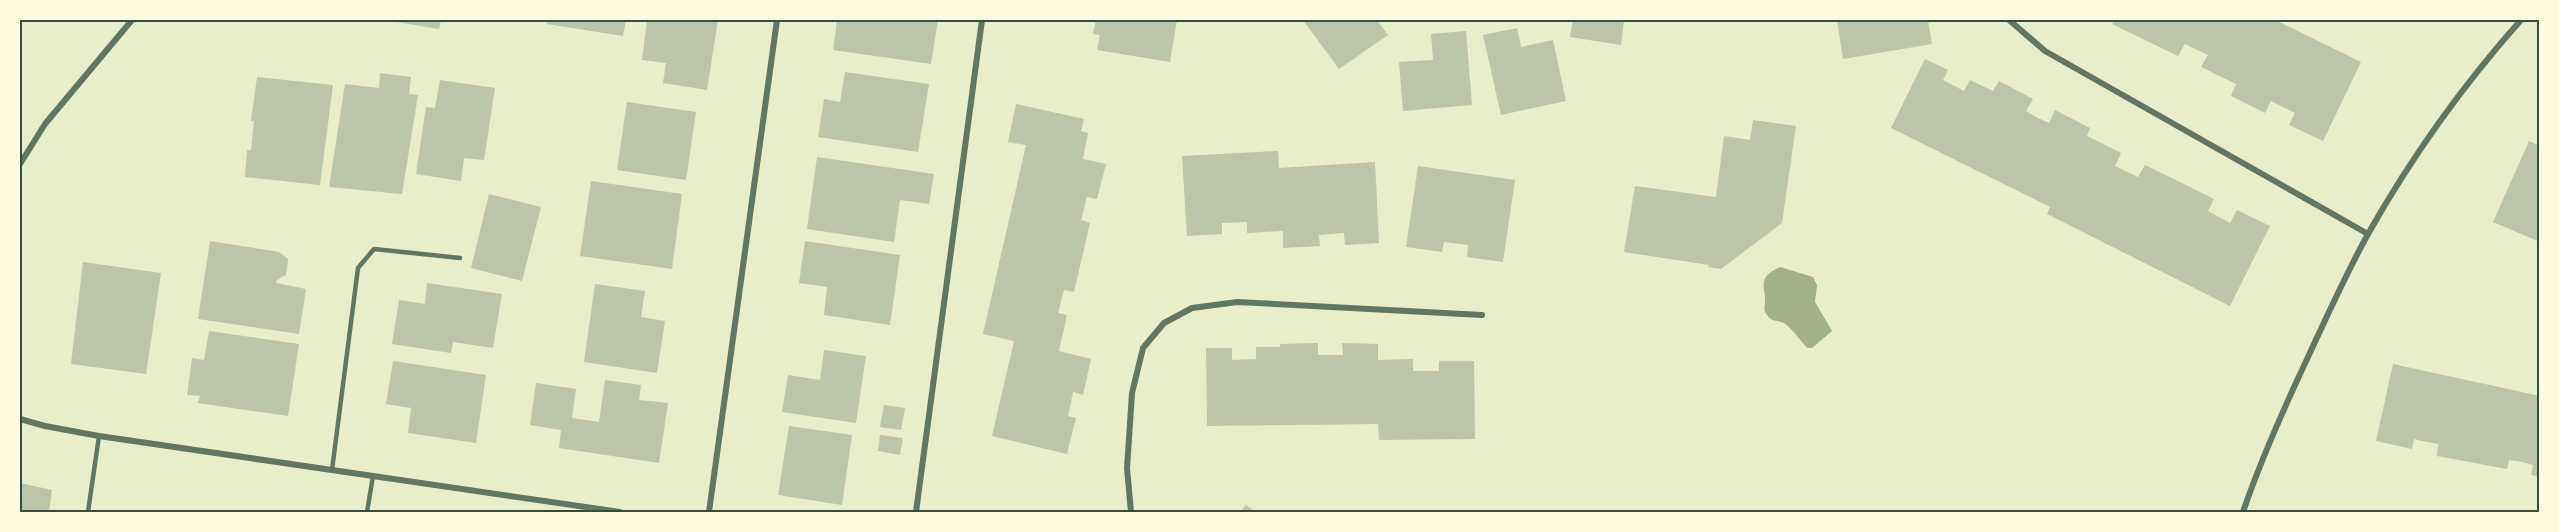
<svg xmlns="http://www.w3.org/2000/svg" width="2559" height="532" font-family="'PT Sans',sans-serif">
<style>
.water{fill:#a3b18a}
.building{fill:#bcc5a7}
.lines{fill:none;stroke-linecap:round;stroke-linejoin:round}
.service{stroke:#617663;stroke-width:4.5}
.minor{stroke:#617663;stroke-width:6}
.neatline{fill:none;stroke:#344e41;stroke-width:2}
</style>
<rect width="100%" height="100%" fill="#e9edc9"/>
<path class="water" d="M1780 267 1813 277 1817 285 1815 302 1832 331 1812 348H1807C1800 340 1792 328 1784 323 1778 320 1771 322 1767 315 1762 309 1766 304 1765 297 1762 280 1763 275 1780 267Z"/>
<g class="building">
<polygon points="385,20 441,20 439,29"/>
<polygon points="548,20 626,20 623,36 547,24"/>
<polygon points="647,20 718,20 707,90 663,83 666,63 642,60"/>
<polygon points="837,20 938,20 931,64 833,50"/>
<polygon points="1096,20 1177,20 1170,62 1097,50 1100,35 1093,34"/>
<polygon points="1303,20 1377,20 1388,35 1339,69"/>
<polygon points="1573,20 1624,20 1621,45 1570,37"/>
<polygon points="1837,20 1928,20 1932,44 1843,59"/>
<polygon points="2115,20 2275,20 2361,62 2323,141 2289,125 2295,113 2271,101 2265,113 2231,96 2236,84 2201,67 2208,55 2185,44 2178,56 2112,24"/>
<polygon points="1517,28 1521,47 1553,40 1566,101 1501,115 1483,35"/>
<polygon points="1466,31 1472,105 1403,111 1399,62 1433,60 1431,34"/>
<polygon points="1925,59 1948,70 1943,80 1964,91 1970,80 1993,91 1999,81 2033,99 2026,111 2038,118 2049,123 2055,110 2090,128 2087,136 2121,153 2115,166 2138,177 2145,165 2178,181 2214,199 2208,211 2230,223 2237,210 2270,226 2230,306 2047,214 2050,207 1891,128"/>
<polygon points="845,72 929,84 918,152 818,137 824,99 840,102"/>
<polygon points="380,73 411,77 409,94 418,95 402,194 329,187 345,84 379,88"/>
<polygon points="257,77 333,85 320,185 245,177 247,150 251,150 254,121 251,121"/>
<polygon points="440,80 495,88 484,160 464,158 461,181 416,174 426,107 435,108"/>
<polygon points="627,102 696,112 686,180 617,170"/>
<polygon points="1016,104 1084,119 1081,131 1088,133 1083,159 1106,164 1097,199 1087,197 1081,220 1090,223 1074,292 1064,290 1058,313 1067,315 1059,351 1091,359 1083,395 1073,392 1068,416 1076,418 1067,454 992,436 1014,341 983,334 1026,145 1008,142"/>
<polygon points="1753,120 1796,126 1782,223 1721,269 1708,267 1709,265 1624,252 1635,186 1716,197 1724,136 1750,140"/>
<polygon points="2529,141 2540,146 2540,242 2493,222"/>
<polygon points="1278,151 1279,168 1375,162 1379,243 1345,245 1344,233 1319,235 1320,246 1283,248 1283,231 1247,233 1247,222 1222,223 1222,234 1187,236 1182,156"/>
<polygon points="817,157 934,174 929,204 900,200 894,242 807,229"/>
<polygon points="1418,166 1515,180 1503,262 1467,257 1468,245 1444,242 1442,252 1406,247"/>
<polygon points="591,181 682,194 672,269 580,256"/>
<polygon points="489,194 541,207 522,281 471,268"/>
<polygon points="210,241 279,252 288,259 286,275 277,280 276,283 306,289 299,334 198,319"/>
<polygon points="805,241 900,255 890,325 824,315 827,287 799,283"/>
<polygon points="83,262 161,273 146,374 71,364"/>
<polygon points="427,283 502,294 493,348 453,342 451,353 392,344 399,300 425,304"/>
<polygon points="595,284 645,291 641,317 665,321 657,373 584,362"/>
<polygon points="209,331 299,344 288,416 198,403 200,396 187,395 192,358 204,360"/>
<polygon points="1318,343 1318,355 1343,355 1342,343 1378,344 1378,360 1413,359 1413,371 1439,371 1439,361 1474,361 1475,439 1379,440 1378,424 1207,426 1206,348 1232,348 1232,360 1256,359 1256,347 1280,347 1280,344"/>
<polygon points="824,350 866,356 856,423 782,412 788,375 820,380"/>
<polygon points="393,361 486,375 476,443 408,433 411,408 386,404"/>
<polygon points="2393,364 2540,396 2540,477 2531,475 2533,465 2523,462 2509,460 2507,469 2437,456 2438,444 2427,442 2414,439 2412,449 2376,441"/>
<polygon points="605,380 641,385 639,400 668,403 659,463 559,448 561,430 530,425 536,383 576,389 572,418 599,422"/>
<polygon points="884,405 905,408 901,430 880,427"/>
<polygon points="789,426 852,435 842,505 778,495"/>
<polygon points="880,435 903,438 900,455 878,451"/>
<polygon points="20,483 52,490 49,512 20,512"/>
<polygon points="1246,505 1256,512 1240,512"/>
</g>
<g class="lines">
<g class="service">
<polyline points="332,470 358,268 374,249 460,258"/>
<polyline points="88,512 99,436"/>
<polyline points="367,512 373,476"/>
</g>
<g class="minor">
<polyline points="2009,20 2045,51 2368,234"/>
<polyline points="20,164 45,124 132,20"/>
<polyline points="20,419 45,426 99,436 620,512"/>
<polyline points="709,512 777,20"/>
<polyline points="916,512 982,20"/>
<polyline points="1131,512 1127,468 1132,393 1143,348 1164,323 1192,308 1237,302 1482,315"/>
<path d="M2243 512C2261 459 2284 408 2308 357 2327 316 2346 274 2368 234 2411 158 2463 85 2521 20"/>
</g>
</g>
<rect width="2559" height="532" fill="none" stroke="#fefae0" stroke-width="42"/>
<rect x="21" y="21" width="2517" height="490" class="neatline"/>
</svg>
